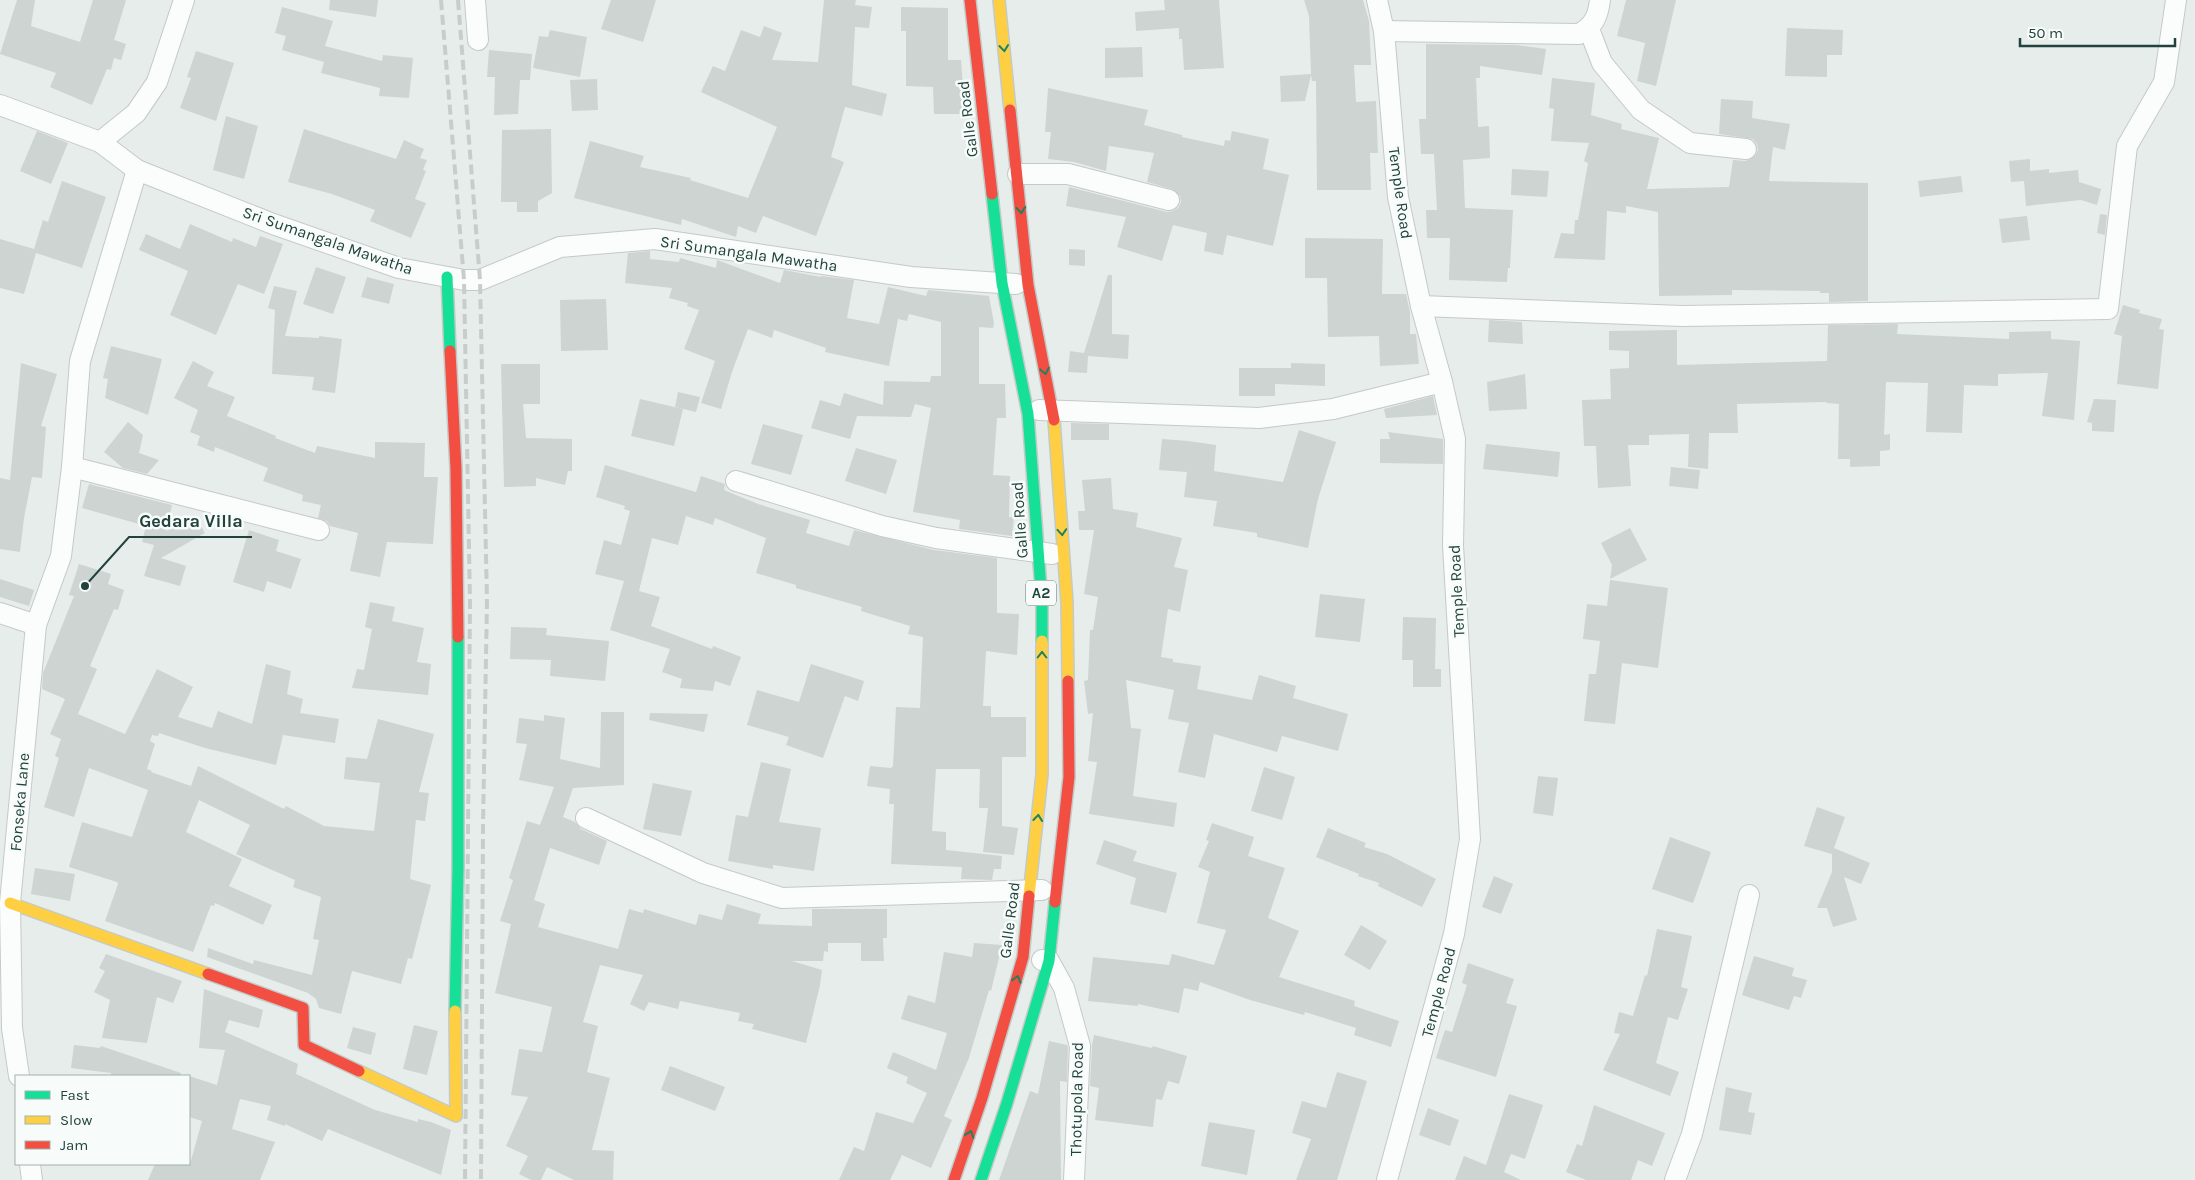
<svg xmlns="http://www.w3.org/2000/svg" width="2195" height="1180" font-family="Karla,sans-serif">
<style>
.building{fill:#ced4d2}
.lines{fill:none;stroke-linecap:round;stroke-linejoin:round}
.street-casing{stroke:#c4cac8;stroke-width:22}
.fast-casing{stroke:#c3cbc8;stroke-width:14}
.slow-casing{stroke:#c3cbc8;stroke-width:14}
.jam-casing{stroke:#c3cbc8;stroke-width:14}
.street{stroke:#fbfcfc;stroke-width:20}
.fast{stroke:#16e098;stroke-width:11}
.slow{stroke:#ffcf43;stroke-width:11}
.jam{stroke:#f24e42;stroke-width:11}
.rail{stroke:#c8cdcc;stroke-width:4;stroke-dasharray:10 5;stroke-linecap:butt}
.oneway{stroke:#1d8261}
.labels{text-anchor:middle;stroke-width:5;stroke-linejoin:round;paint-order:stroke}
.shield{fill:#f7fbf9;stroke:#627a75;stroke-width:1}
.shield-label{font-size:15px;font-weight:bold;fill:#22433d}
.street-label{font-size:16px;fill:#22433d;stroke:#f7fbf9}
.leader{fill:none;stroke:#22433d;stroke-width:2}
.callout-dot{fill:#22433d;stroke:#f7fbf9;stroke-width:2}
.callout-label{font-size:18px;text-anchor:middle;font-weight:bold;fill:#22433d;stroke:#f7fbf9;stroke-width:5;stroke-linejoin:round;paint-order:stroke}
</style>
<rect width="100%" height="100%" fill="#e7edeb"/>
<g class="building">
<polygon points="17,0 35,0 31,26 80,42 93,0 126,0 114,40 126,44 121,60 114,58 111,70 107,69 92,105 50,87 56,73 0,54"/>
<polygon points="330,0 378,0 376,17 329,10"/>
<polygon points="611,0 656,0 643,42 601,29"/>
<polygon points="824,0 856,0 855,5 872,7 869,28 855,27 852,85 887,94 882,116 845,107 831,157 844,162 816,236 763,216 756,233 738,226 736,237 682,219 681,225 574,198 590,141 644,156 640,167 691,178 690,180 748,198 777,127 701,92 713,66 725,71 741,30 760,37 764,26 782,33 772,60 818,62"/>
<polygon points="1164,0 1219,0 1224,68 1184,70 1182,39 1179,39 1179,28 1136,31 1135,12 1165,10"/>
<polygon points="1304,0 1363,0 1369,21 1371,65 1354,65 1356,102 1376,101 1378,153 1370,153 1371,190 1317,190 1316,81 1312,81 1311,75 1305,101 1281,102 1280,76 1311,74 1309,16"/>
<polygon points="1626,0 1676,0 1656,86 1637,81 1645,43 1617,36"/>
<polygon points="282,7 333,21 325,46 382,61 383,55 413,58 409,98 379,96 380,88 321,73 324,62 282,50 286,36 275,33"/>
<polygon points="901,7 948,8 948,60 961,60 965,114 934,114 933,87 906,86 906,31 901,31"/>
<polygon points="1787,28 1843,30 1842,55 1827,55 1827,77 1785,76"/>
<polygon points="550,30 587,37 580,77 533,68 539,36 548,37"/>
<polygon points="1426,44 1516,45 1546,49 1542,75 1480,66 1480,78 1476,78 1478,127 1489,126 1490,158 1463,160 1465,208 1513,210 1510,268 1508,268 1507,282 1449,280 1450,238 1427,238 1426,210 1437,210 1434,154 1421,154 1419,119 1426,119"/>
<polygon points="1142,47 1143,77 1105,78 1105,48"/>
<polygon points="489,50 532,54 530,80 520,80 518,114 494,115 495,77 487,77"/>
<polygon points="196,51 234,63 216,121 180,108 191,78 187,77"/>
<polygon points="1552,78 1595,83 1591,115 1622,124 1621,129 1659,138 1647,189 1729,187 1733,160 1745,161 1755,156 1758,150 1757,144 1753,139 1719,134 1721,99 1753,101 1752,118 1790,124 1785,150 1773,147 1769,181 1868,183 1868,301 1829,302 1829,293 1820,293 1820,291 1732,290 1732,295 1659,296 1658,212 1626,206 1626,213 1607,211 1605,260 1554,258 1561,233 1574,234 1575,220 1578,220 1588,163 1584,161 1589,143 1551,141 1554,109 1549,108"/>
<polygon points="597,79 598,110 572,111 570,80"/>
<polygon points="1048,88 1148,110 1144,125 1182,135 1182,137 1224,146 1225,140 1230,141 1232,131 1269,139 1263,169 1289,175 1273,246 1227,235 1223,255 1204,251 1207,233 1173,225 1162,261 1117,247 1126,217 1066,206 1069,187 1167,212 1173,211 1178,208 1181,202 1180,196 1172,189 1147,182 1154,153 1109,146 1106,171 1074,162 1048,159 1051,132 1045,132"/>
<polygon points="226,116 258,126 244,179 213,170"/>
<polygon points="304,129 396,159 404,140 424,149 420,158 427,160 423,170 426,171 415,199 426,203 411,238 370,221 375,210 332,194 288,182"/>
<polygon points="551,129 552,193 538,201 538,212 517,212 517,202 501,202 502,130"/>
<polygon points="37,131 68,143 51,184 20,171"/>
<polygon points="2030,159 2030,171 2049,169 2049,173 2078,170 2079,182 2101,189 2097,205 2081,200 2026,206 2024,181 2011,182 2009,161"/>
<polygon points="1512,169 1549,171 1547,197 1511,195"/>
<polygon points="1961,176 1963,192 1920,197 1918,181"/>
<polygon points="62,181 106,197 82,268 36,253 24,294 0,288 0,239 34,249 43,220 48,222"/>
<polygon points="2100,214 2107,215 2105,235 2097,233"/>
<polygon points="2027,216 2030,240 2002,243 1999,219"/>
<polygon points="190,224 232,242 233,238 256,247 260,236 283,244 264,294 238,284 216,335 170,315 188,271 139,250 146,234 180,249"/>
<polygon points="1305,238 1383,239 1382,294 1406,294 1410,312 1410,334 1416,334 1419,364 1380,366 1379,336 1328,337 1327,278 1305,278"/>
<polygon points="1069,249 1085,250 1085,266 1069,265"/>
<polygon points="650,251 650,259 679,262 680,258 716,268 717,260 780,283 784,270 821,277 821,276 854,280 847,318 879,324 888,287 926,296 928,290 989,296 994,323 993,328 979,327 979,384 1005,384 1006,418 997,418 993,475 1010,476 1009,517 1014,517 1012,536 959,529 960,520 913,512 931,408 915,404 911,417 857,416 850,439 811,428 820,400 840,406 844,393 883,405 884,381 930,382 931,376 941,376 941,322 909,314 907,321 898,319 889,366 825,352 826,348 774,330 772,338 748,329 732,372 721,409 701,403 715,361 684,349 699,310 687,306 688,303 669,298 672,288 625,283 628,253"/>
<polygon points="316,267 346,277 333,314 303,304"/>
<polygon points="1108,275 1112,275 1112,334 1129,335 1128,359 1088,356 1087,373 1068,372 1070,351 1084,353"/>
<polygon points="367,277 394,284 389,304 361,297"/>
<polygon points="274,286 297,291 285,336 319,338 319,336 342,339 335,393 312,390 314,377 272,374 275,310 268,308"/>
<polygon points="606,299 608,350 561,351 560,300"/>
<polygon points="2123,305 2140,310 2139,313 2162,319 2159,329 2164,330 2158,389 2117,384 2122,336 2114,334"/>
<polygon points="1489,320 1522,322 1523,344 1488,342"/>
<polygon points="1898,324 1897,334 2009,339 2009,332 2051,331 2051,339 2080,341 2074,420 2042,416 2048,373 1998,374 1998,386 1964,385 1962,433 1926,432 1928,383 1886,382 1884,435 1890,434 1890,450 1880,451 1880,466 1850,467 1850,459 1838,459 1839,404 1826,403 1826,402 1737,404 1738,433 1709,433 1708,469 1688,467 1689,434 1649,435 1649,445 1628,445 1631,486 1598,488 1596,446 1584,446 1582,400 1611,399 1610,369 1629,368 1629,351 1609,350 1609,331 1677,330 1677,365 1827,361 1828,325"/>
<polygon points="111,346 162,359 148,415 105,398 108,379 103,378"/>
<polygon points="193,361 214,372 207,386 235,397 227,416 276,436 275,438 315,453 317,446 375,458 375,442 425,443 424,477 438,477 433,544 387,542 380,577 350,571 358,533 330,526 327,521 318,518 321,505 302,501 303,495 263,481 268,468 215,447 214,452 197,445 200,436 190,432 198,410 174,398"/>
<polygon points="21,363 57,374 41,426 46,427 42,478 32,477 24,518 20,552 0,549 0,478 10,480"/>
<polygon points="1291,363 1325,364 1325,386 1275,384 1275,396 1239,396 1239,368 1291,368"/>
<polygon points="501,364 540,364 540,404 523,404 526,438 572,439 572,471 568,471 565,485 536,478 536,486 504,487"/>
<polygon points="1525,374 1527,409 1489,411 1487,382"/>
<polygon points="678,392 700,397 696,412 675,407"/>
<polygon points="1433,396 1437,415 1386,418 1384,409"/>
<polygon points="640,399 683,409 674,446 631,436"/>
<polygon points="2094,399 2116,400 2114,432 2092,431 2092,423 2087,422"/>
<polygon points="128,422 143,435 139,453 159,460 147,474 123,468 104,452"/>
<polygon points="1071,423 1109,424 1109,440 1071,440"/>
<polygon points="763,424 803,435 791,475 751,464"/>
<polygon points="1299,430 1336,442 1318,499 1308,548 1257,537 1257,533 1213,526 1217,501 1184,497 1187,472 1159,470 1162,439 1188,441 1216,445 1214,471 1283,482"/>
<polygon points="1388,432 1443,439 1443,464 1380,463 1380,439 1390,439"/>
<polygon points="1486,444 1560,452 1558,477 1483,469"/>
<polygon points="856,448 897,460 886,494 845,481"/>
<polygon points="605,465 696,492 701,476 725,484 724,490 758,504 810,520 806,533 849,546 854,530 934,550 997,558 997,613 1019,614 1017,655 986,651 983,706 991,706 991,717 1026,717 1026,757 1002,757 1002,826 1018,828 1014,855 983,852 988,808 979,808 980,769 936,769 932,831 946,832 946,850 1002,856 1001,869 994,869 992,880 961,879 962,867 891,864 894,804 889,804 890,789 867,786 870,766 891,768 893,766 896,707 920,708 923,637 908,634 910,626 861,611 862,607 796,588 796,585 756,573 766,538 715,518 713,525 686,516 678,545 652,538 639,591 660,597 651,626 712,649 713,646 741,657 730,686 715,681 713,691 680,688 682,679 662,672 670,649 610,630 624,581 595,574 604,540 621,545 630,511 624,509 625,506 596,497"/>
<polygon points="1671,467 1700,470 1698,489 1669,486"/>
<polygon points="1111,478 1113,509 1138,513 1136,527 1182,538 1174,567 1188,570 1180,612 1168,609 1161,657 1173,659 1173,662 1201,666 1197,689 1252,700 1259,675 1296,686 1293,698 1348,714 1338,751 1282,736 1277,752 1214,734 1205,778 1178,772 1189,723 1168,719 1174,690 1126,680 1131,728 1141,729 1133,796 1177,803 1174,827 1089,814 1097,762 1088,761 1093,713 1088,714 1084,681 1088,680 1090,630 1093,630 1098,597 1084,594 1094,530 1079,530 1078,511 1085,511 1082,480"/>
<polygon points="89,484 172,505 166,531 194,515 205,533 161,558 186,566 180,586 144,576 154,545 142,542 146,526 82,508"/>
<polygon points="1630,528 1647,560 1610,579 1612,565 1601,543"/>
<polygon points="249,530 279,540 276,551 301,559 291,589 267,581 264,592 233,582"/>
<polygon points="79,564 111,574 108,584 124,590 118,610 114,609 90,666 97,669 78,714 125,734 157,669 193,687 178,717 212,728 218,711 252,724 266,664 291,671 287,694 303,699 300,713 339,719 335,743 283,735 276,765 205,748 159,733 158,736 152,735 150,741 155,744 147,769 152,771 151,772 191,786 198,766 284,809 286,806 324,826 374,831 380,783 344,779 346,757 367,759 378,719 434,734 419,792 429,793 425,821 416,820 410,879 431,885 412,959 408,958 401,984 352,971 341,1014 319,1008 316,999 308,993 207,957 208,948 253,964 254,960 312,975 319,940 313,939 321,897 293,887 295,880 236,854 250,825 199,800 186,832 242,859 229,886 272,905 263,925 215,903 214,906 211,905 193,952 105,921 118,884 117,882 69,867 82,822 132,837 148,790 89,768 74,817 44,807 59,758 55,756 61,739 50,734 65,699 42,689 43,673 74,596 69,595"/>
<polygon points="0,579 34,590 29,606 0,597"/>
<polygon points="1610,580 1668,588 1658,668 1622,663 1615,724 1584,721 1589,674 1596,674 1600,641 1583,639 1587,604 1607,606"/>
<polygon points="1320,594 1365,599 1360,642 1315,637"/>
<polygon points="370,602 395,607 392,621 424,628 417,662 431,664 428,695 352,688 357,669 364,670 372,629 365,627"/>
<polygon points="1403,617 1436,618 1435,669 1441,669 1441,687 1413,687 1413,660 1402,660"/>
<polygon points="511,627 547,628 546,635 609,641 605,681 550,676 551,660 510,659"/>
<polygon points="811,664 864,681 858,701 845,696 823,758 786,745 789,737 747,725 757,690 799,702"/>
<polygon points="601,712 624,712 624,785 573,788 563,817 575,822 581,829 607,841 599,865 550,848 534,900 545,904 538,927 618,949 629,909 643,913 644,909 696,925 699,914 722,920 727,904 761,914 758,924 812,926 812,909 887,909 887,938 883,938 884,961 861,961 861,943 828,943 828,952 824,951 823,961 792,961 822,970 820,985 806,1043 752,1029 754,1024 738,1021 740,1013 680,1001 678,1009 649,1002 644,1011 630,1004 643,975 600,965 583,1022 598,1026 587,1072 610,1078 592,1150 614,1151 613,1180 574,1180 547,1167 541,1180 531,1180 519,1174 528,1156 506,1146 528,1097 511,1095 519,1049 542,1052 552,1007 495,993 511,924 500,921 513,880 509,878 527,821 540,825 554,787 519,780 527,744 516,743 519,718 544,721 544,715 565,718 560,759 600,768"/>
<polygon points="650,713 708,714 704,732 649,720"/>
<polygon points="761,762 791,769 779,822 821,828 814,871 773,865 773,869 728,861 736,815 748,817"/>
<polygon points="1264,767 1295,777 1282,820 1251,811"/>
<polygon points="1538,776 1558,778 1553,816 1533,813"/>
<polygon points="653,783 692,791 681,836 643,829"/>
<polygon points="1817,807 1845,817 1834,848 1870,863 1861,884 1844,877 1857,920 1833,927 1827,908 1817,908 1832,872 1832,854 1804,846"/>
<polygon points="1212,823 1254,837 1248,856 1285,868 1268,918 1299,931 1279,977 1355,1001 1354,1006 1399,1021 1391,1047 1354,1035 1356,1028 1305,1012 1304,1015 1250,1000 1200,982 1198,991 1184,988 1179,1013 1138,1004 1138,1006 1088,1001 1093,957 1169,965 1172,954 1214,965 1226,930 1197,923 1210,872 1198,867 1209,841 1206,840"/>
<polygon points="1328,828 1366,843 1364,847 1387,854 1436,879 1422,907 1378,886 1379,883 1358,876 1359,874 1316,857"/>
<polygon points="1670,837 1711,852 1693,903 1652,889"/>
<polygon points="1104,840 1137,851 1133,861 1177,873 1166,913 1130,904 1136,878 1096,864"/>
<polygon points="35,868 75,874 70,901 31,894"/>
<polygon points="1494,876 1513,884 1501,914 1482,907"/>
<polygon points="1361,925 1387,941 1370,970 1344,955"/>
<polygon points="1657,929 1692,936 1681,987 1688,989 1678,1020 1668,1017 1656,1063 1679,1072 1670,1096 1603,1070 1620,1034 1614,1033 1619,1012 1633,1016 1645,975 1647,976"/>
<polygon points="974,943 1002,945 991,991 989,990 969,1058 944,1116 952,1120 931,1168 902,1155 890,1180 839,1180 854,1147 864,1151 876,1112 913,1123 927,1093 906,1083 908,1077 887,1068 893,1052 936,1070 947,1033 901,1019 908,995 935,1003 944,952 972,957"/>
<polygon points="106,954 182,981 173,1003 157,997 147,1043 102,1038 110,1000 94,992 105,971 99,968"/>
<polygon points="1754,956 1794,968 1792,976 1807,980 1801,998 1794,996 1789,1010 1742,995"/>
<polygon points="1468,963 1514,979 1506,1003 1517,1006 1496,1077 1436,1058 1445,1030 1452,1032 1467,985 1462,983"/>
<polygon points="204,989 263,1010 259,1028 229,1020 225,1032 298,1064 296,1074 375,1110 418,1122 418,1119 431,1122 451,1130 441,1175 328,1129 322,1141 285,1124 285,1126 267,1120 271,1106 240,1099 232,1129 275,1142 260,1180 148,1180 155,1164 190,1164 202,1121 189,1117 189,1076 217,1085 225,1050 199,1048"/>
<polygon points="414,1025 438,1031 427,1075 403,1069"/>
<polygon points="353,1027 376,1033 371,1055 347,1048"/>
<polygon points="1094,1035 1152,1048 1153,1046 1187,1056 1179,1084 1168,1081 1162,1100 1156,1099 1153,1127 1095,1120 1099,1088 1090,1086 1092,1045"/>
<polygon points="1049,1041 1067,1045 1068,1047 1067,1082 1060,1081 1061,1180 999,1180 1030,1091 1038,1094"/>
<polygon points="74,1045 100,1048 101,1046 181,1073 180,1076 111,1076 111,1073 71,1068"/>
<polygon points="670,1066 725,1087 715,1111 661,1090"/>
<polygon points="1337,1072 1367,1081 1337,1180 1296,1180 1311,1139 1292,1133 1302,1101 1326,1108"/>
<polygon points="1726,1087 1752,1093 1748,1112 1755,1113 1751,1135 1719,1130"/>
<polygon points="1509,1094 1543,1105 1525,1159 1511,1154 1504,1172 1521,1180 1455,1180 1464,1156 1486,1165"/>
<polygon points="1594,1105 1665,1133 1652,1166 1638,1160 1631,1180 1586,1180 1566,1172 1577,1144 1582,1146"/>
<polygon points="1428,1108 1459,1120 1450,1146 1419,1135"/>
<polygon points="1209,1122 1255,1130 1247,1175 1201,1166"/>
</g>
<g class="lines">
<defs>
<g id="street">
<polyline points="475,0 478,40"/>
<polyline points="1377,0 1384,31 1398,197 1421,306 1442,382 1455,439 1453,545 1470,839 1454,934 1387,1180"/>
<polyline points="1589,29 1602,63 1641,110 1690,143 1746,149"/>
<path d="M1384 31 1579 34C1594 26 1598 16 1600 0"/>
<polyline points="0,105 100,142 137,170 273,224 399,268 464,280 480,280 560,247 655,239 911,277 1016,284"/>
<polyline points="100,142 136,113 157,82 184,0"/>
<polyline points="1018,174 1068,174 1169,200"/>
<polyline points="1421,306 1682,316 2108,309 2127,146 2164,82 2176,0"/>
<polyline points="1039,410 1259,418 1333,409 1442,382"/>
<polyline points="72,467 319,530"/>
<polyline points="736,481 882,526 936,538 1052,554"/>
<polyline points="0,613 36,625 10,903 12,1028 19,1076"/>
<polyline points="36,625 61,556 72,467 80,361 137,170"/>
<polyline points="586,818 703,873 782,898 1042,890"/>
<polyline points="1042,960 1049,961 1064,988 1080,1046 1074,1180"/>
<polyline points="30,1164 32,1180"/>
<polyline points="1675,1180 1692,1134 1749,895"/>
</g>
<g id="fast">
<polyline points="992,194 1002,283 1028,414 1042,603 1042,641"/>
<polyline points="447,277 450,351"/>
<polyline points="455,1011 458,868 458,637"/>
<polyline points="981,1180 1007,1103 1049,961 1055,902"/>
</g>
<g id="slow">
<polyline points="999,0 1010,110"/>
<polyline points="1054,420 1067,602 1068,681"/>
<polyline points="1029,896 1042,774 1042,641"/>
<polyline points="10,903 208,974"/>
<polyline points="359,1071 456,1116 455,1011"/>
</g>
<g id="jam">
<polyline points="970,0 992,194"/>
<polyline points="1010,110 1028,285 1054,420"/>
<polyline points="450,351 456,469 458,637"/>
<polyline points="1055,902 1069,777 1068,681"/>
<polyline points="208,974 303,1008 304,1045 359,1071"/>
<polyline points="954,1180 982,1098 1023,957 1029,896"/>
</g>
</defs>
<use href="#street" class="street-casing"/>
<use href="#fast" class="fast-casing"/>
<use href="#slow" class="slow-casing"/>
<use href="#jam" class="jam-casing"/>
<use href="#street" class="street"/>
<use href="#fast" class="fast"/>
<use href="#slow" class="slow"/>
<use href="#jam" class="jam"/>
<g class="rail">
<polyline points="441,0 464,280 470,603 465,1180"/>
<polyline points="458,0 480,280 487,601 483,826 481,1180"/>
</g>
</g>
<defs><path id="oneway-chevron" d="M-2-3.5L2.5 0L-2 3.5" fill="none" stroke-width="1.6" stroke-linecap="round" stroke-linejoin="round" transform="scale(1.25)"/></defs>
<g class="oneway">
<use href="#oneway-chevron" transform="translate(1004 48) rotate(84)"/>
<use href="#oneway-chevron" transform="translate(1021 210) rotate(85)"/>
<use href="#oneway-chevron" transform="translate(1045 371) rotate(79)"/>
<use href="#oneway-chevron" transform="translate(1062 532) rotate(86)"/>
<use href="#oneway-chevron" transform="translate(1042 655) rotate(-90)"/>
<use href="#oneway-chevron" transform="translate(1038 818) rotate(-84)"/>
<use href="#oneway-chevron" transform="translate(1017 979) rotate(-75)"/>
<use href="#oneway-chevron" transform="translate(970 1134) rotate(-71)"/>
</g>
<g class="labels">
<rect class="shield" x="1026" y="580.5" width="30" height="25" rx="4"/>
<g class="shield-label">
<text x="1041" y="598">A2</text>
</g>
<g class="street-label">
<text transform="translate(967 119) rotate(-97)" y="6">Galle Road</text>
<text transform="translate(1401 193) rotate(82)" y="6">Temple Road</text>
<text transform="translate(328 240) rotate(19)" y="6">Sri Sumangala Mawatha</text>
<text transform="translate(749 253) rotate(8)" y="6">Sri Sumangala Mawatha</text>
<text transform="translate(1019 520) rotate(-94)" y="6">Galle Road</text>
<text transform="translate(1456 591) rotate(-93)" y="6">Temple Road</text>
<text transform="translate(19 802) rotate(-85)" y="6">Fonseka Lane</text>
<text transform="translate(1009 920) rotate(-83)" y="6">Galle Road</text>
<text transform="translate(1438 992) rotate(-75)" y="6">Temple Road</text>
<text transform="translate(1076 1099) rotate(-89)" y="6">Thotupola Road</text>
</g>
</g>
<path class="leader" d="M85 586L129 537H252"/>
<circle class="callout-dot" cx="85" cy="586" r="5"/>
<g class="callout-label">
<text x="191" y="527">Gedara Villa</text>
</g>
<rect x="15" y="1075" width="175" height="90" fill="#f7fbf9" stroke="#a2b1ae"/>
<rect x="25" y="1091" width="25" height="8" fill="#16e098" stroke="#a2b1ae"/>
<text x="60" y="1100" font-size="15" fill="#22433d">Fast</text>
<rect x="25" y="1116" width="25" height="8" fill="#ffcf43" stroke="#a2b1ae"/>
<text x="60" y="1125" font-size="15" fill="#22433d">Slow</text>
<rect x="25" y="1141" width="25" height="8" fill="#f24e42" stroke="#a2b1ae"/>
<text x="60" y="1150" font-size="15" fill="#22433d">Jam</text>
<path d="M2020 38v8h155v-8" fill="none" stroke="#22433d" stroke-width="2.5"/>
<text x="2028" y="38" font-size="15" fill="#22433d" stroke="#f7fbf9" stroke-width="4" paint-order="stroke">50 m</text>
</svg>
